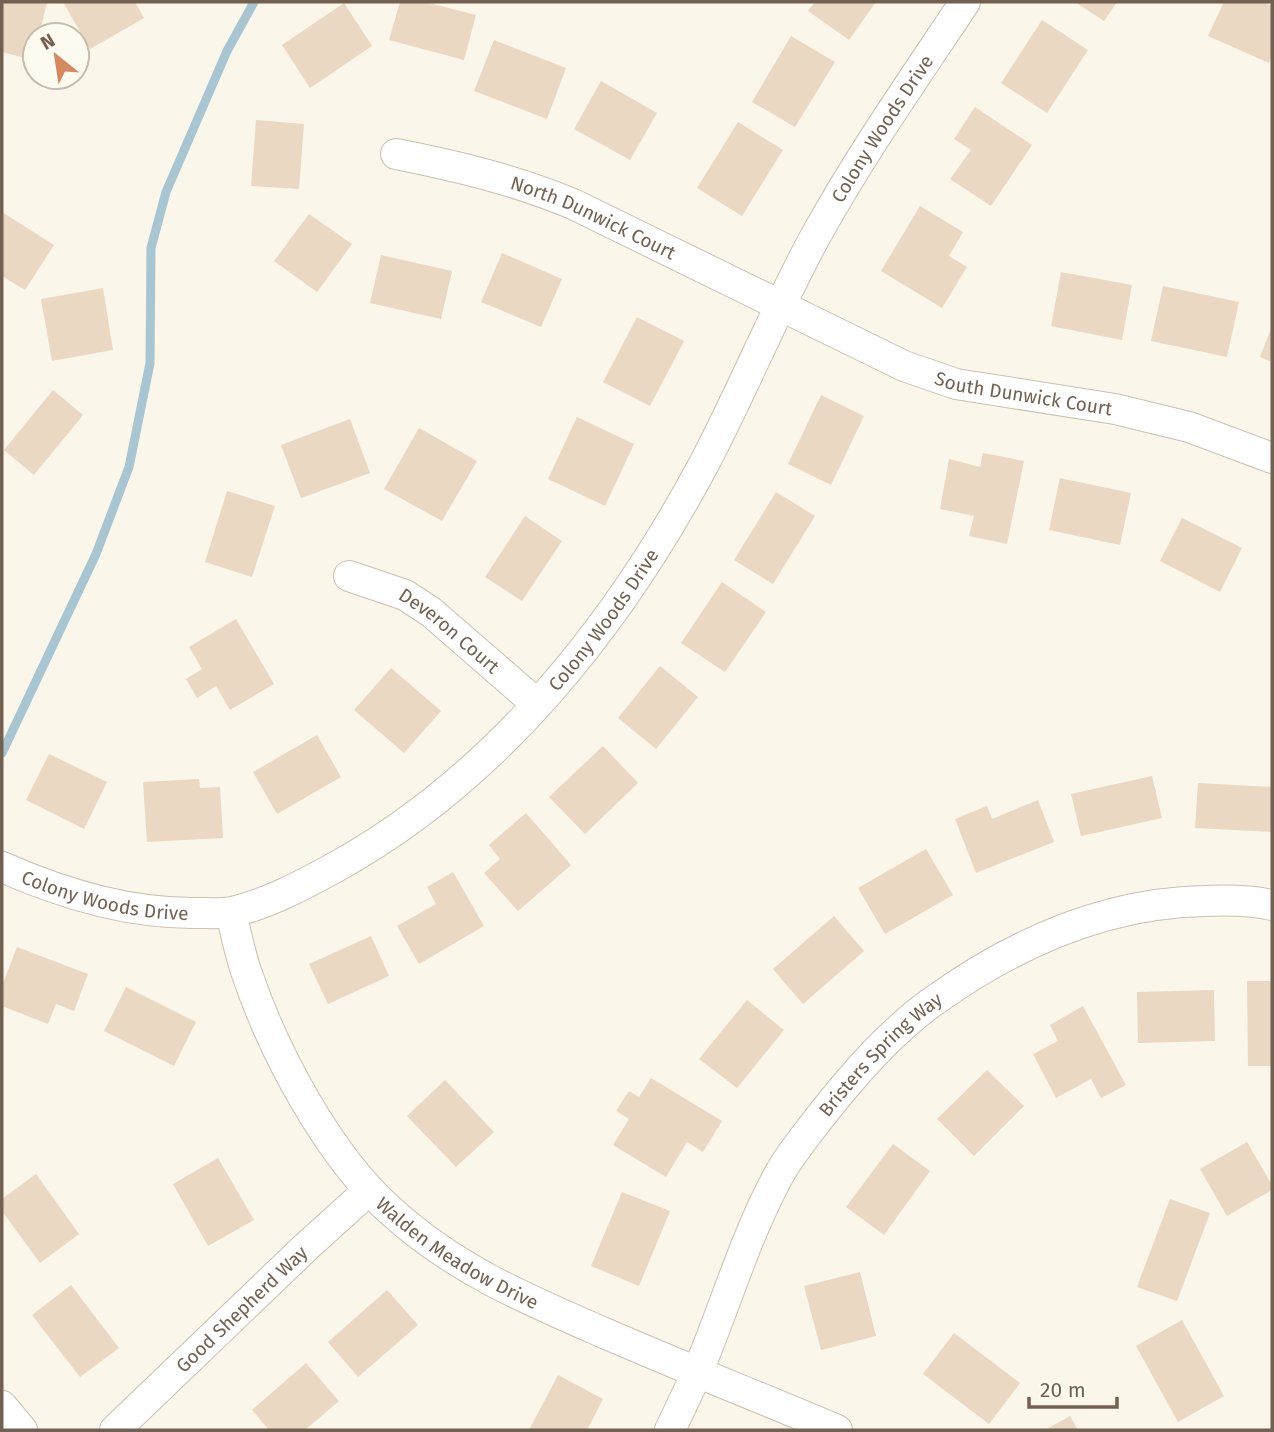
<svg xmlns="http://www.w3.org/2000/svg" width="1274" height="1432" font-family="'Fira Sans',sans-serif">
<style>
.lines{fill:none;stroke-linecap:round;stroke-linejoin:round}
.stream{stroke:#a8c6d2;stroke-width:9}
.building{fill:#ead8c3}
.minor-casing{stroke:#cbc0b1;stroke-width:32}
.minor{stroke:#fff;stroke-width:30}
.labels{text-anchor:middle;stroke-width:7;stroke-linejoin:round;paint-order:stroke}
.street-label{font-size:19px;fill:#726150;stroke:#fdfaf0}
</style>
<rect width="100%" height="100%" fill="#faf6ea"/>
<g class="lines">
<polyline class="stream" points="2,753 96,554 129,467 150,363 151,248 166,192 227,51 254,2"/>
</g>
<g class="building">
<polygon points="2,2 47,3 39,35 35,35 32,60 2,52"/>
<polygon points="63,2 135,2 144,18 90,49"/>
<polygon points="400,2 425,2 476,15 464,60 389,40"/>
<polygon points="815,2 876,2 849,40 808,11"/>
<polygon points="1075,2 1117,2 1104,21"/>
<polygon points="1224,2 1264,2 1272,6 1272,55 1269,63 1208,36"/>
<polygon points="344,3 372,46 310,88 282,45"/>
<polygon points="1042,20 1088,50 1047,113 1001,83"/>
<polygon points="791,36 835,62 795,127 752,102"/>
<polygon points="494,40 566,68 547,119 474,91"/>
<polygon points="601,81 657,113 630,160 574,129"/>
<polygon points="975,107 1032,145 991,206 950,179 971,150 954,139"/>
<polygon points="256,120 304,124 299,189 251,186"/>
<polygon points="738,122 783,150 742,216 697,188"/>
<polygon points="920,206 963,232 949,256 967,267 942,308 881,271"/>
<polygon points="2,212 54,245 25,290 2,276"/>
<polygon points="309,214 352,244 317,292 274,261"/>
<polygon points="502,253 562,279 541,327 481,302"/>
<polygon points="381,255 452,271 441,319 370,303"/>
<polygon points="1061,272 1132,285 1122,340 1051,326"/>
<polygon points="1163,286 1239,302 1227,357 1151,341"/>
<polygon points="103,288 113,350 52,361 41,299"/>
<polygon points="637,317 684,341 650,406 603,382"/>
<polygon points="1272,326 1272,362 1260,357"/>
<polygon points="53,390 83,415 34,475 4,450"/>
<polygon points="821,395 864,416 831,485 788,464"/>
<polygon points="577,417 634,444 605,506 548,479"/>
<polygon points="350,419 370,473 301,498 281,445"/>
<polygon points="419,428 477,461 442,521 384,489"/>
<polygon points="983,453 1024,461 1007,544 969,536 974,516 940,509 949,459 980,467"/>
<polygon points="1060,478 1131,493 1120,545 1049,530"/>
<polygon points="227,491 275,506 252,577 205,562"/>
<polygon points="776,492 815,516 773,584 734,560"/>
<polygon points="525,516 562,541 522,601 485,577"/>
<polygon points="1182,518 1242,548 1220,592 1160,561"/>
<polygon points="722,582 766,612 725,672 681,643"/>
<polygon points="236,619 274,684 230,710 216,686 197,698 186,679 202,669 189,647"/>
<polygon points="660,666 698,697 656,749 618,718"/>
<polygon points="391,668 441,711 404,753 354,710"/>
<polygon points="317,735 341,777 277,814 253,772"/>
<polygon points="603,746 638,783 585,834 549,797"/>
<polygon points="49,754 107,782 84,829 26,800"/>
<polygon points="1152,776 1162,818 1081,836 1071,794"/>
<polygon points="199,779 200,788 220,787 223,838 147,842 143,782"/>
<polygon points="1198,783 1272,787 1272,832 1195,828"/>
<polygon points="1038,800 1054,842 976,873 955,819 987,806 992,819"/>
<polygon points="526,813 571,865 518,911 484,873 500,859 489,845"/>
<polygon points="926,849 953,895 885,934 858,888"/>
<polygon points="453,872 484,926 419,964 397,926 436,904 427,887"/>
<polygon points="834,916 864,951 803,1004 773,969"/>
<polygon points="371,936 389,976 328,1004 309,964"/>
<polygon points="17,947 88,974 74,1011 56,1004 48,1024 2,1006 2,986"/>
<polygon points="1247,981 1272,981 1272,1066 1248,1066"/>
<polygon points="126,987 196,1022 174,1066 104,1031"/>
<polygon points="1214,990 1215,1041 1138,1043 1137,992"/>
<polygon points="747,1000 784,1030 737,1088 699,1059"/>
<polygon points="1083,1006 1126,1085 1101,1098 1091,1079 1056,1098 1033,1054 1058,1041 1050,1025"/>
<polygon points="987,1070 1024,1106 974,1156 937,1119"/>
<polygon points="651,1078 722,1121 703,1152 687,1142 666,1177 613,1145 629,1119 616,1111 629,1091 639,1097"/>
<polygon points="445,1080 494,1132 456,1167 407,1116"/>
<polygon points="1247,1142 1272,1185 1272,1190 1227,1216 1200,1169"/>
<polygon points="893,1144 930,1171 884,1235 846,1207"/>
<polygon points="218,1158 254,1220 208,1246 173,1184"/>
<polygon points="36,1174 79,1234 40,1263 2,1211 2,1199"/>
<polygon points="622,1192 670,1211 639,1286 591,1266"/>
<polygon points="1170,1199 1210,1213 1177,1301 1137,1287"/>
<polygon points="860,1272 876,1336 821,1350 804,1286"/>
<polygon points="71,1285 119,1348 80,1377 32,1315"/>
<polygon points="387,1290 418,1325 358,1377 328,1342"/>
<polygon points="1182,1320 1224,1396 1178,1422 1136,1346"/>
<polygon points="954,1333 1020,1383 989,1424 923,1374"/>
<polygon points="306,1363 339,1401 305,1430 269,1430 252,1410"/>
<polygon points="558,1375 603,1399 587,1430 529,1430"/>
<polygon points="1070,1416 1078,1430 1045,1430"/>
</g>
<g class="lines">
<defs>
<g id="minor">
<path id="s1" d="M396 154C457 166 515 180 573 204L904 366 956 384 1115 409 1189 427 1272 458"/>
<path id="s2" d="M349 576 405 595 431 612 537 704"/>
<path id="s3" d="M2 867C63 894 129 914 197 913 208 913 221 914 232 912 267 904 301 886 332 869 497 779 619 624 706 460 744 387 775 311 814 239 859 157 913 80 965 2"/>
<path id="s4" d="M231 913C236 933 240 954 247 974 274 1053 329 1157 392 1212 455 1269 526 1299 602 1332 680 1366 759 1397 837 1430"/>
<polyline points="2,1406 22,1430"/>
<path id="s5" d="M115 1430 306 1247 369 1190"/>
<path id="s6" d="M670 1430C679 1411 688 1392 697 1373 724 1310 743 1243 775 1182 787 1158 804 1138 820 1117 853 1075 891 1031 935 1000 1015 943 1105 903 1204 901 1226 900 1250 900 1272 905"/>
</g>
</defs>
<use href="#minor" class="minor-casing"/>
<use href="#minor" class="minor"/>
</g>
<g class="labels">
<g class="street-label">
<text dy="7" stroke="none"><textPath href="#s3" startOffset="1284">Colony Woods Drive</textPath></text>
<text dy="7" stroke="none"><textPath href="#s1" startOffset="208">North Dunwick Court</textPath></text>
<text dy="7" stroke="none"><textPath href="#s1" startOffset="676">South Dunwick Court</textPath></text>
<text dy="7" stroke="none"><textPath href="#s3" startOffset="718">Colony Woods Drive</textPath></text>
<text dy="7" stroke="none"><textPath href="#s2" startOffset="116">Deveron Court</textPath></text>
<text dy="7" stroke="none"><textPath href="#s3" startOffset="108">Colony Woods Drive</textPath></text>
<text dy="7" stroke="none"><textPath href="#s6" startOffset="436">Bristers Spring Way</textPath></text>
<text dy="7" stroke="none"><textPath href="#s4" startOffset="422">Walden Meadow Drive</textPath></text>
<text dy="7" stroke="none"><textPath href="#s5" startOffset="175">Good Shepherd Way</textPath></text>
</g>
</g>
<rect width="1274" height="1432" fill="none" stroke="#726150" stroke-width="7"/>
<g transform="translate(56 56) rotate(330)"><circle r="33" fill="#fdfaf0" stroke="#c5bdb0" stroke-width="2"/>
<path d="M0-5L12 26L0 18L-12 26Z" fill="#d5895e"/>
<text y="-10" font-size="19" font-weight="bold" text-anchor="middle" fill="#726150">N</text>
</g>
<path d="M1029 1397v10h88v-10" fill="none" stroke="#726150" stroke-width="3.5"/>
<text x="1040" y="1397" font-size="21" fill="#726150" stroke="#fdfaf0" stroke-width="5" paint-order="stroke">20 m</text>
</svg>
